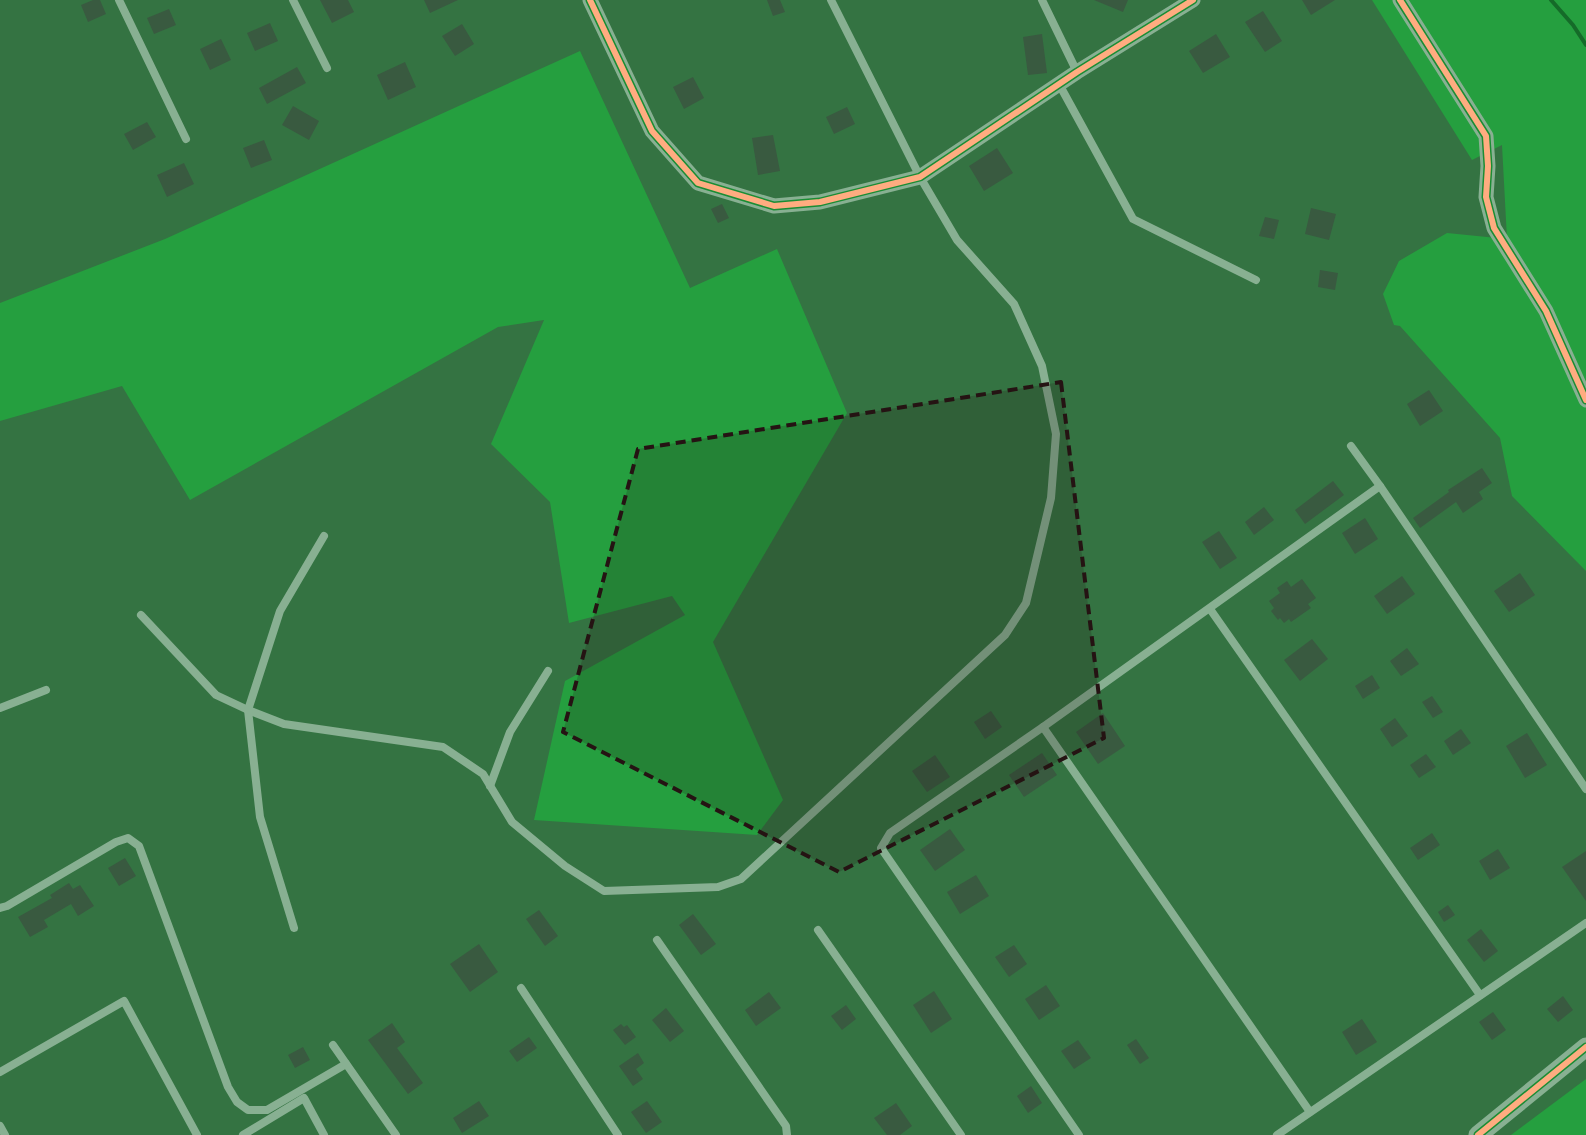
<svg xmlns="http://www.w3.org/2000/svg" width="1586" height="1135" font-family="Montserrat,sans-serif">
<style>
.green{fill:#259f3f}
.lines{fill:none;stroke-linecap:round;stroke-linejoin:round}
.stream{stroke:#156b29;stroke-width:4}
.building{fill:#395a40}
.service{stroke:#88b092;stroke-width:8}
.minor{stroke:#88b092;stroke-width:15}
.tertiary{stroke:#88b092;stroke-width:19}
.cycleway-casing{stroke:#1a8d34;stroke-width:9}
.cycleway{stroke:#ffac80;stroke-width:6}
.marked{fill:#251313;fill-opacity:0.2;stroke:#251313;stroke-width:4;stroke-dasharray:10 6;stroke-linejoin:round}
</style>
<rect width="100%" height="100%" fill="#347342"/>
<g class="green">
<polygon points="1372,0 1586,0 1586,571 1512,496 1500,438 1400,326 1394,325 1383,294 1399,261 1447,233 1507,239 1502,145 1472,160"/>
<polygon points="580,51 690,288 777,249 847,413 713,642 783,800 757,835 534,820 565,681 685,615 672,596 569,623 550,502 491,444 544,320 498,327 190,500 122,386 0,421 0,303 165,239"/>
<polygon points="1586,1079 1586,1135 1511,1135"/>
</g>
<g class="lines">
<polyline class="stream" points="1551,0 1573,25 1586,45"/>
</g>
<g class="building">
<polygon points="93,0 100,0 106,14 88,22 81,5"/>
<polygon points="320,0 348,0 354,12 332,23"/>
<polygon points="424,0 458,0 430,13"/>
<polygon points="767,0 780,0 785,12 773,16"/>
<polygon points="1094,0 1128,0 1123,12"/>
<polygon points="1302,0 1335,0 1311,15"/>
<polygon points="169,9 176,25 154,34 147,18"/>
<polygon points="1263,11 1282,41 1265,52 1245,22"/>
<polygon points="270,23 278,41 255,51 247,33"/>
<polygon points="462,24 474,44 455,56 442,36"/>
<polygon points="1042,34 1047,73 1028,75 1023,37"/>
<polygon points="1216,34 1230,57 1203,73 1189,51"/>
<polygon points="221,39 231,60 210,70 200,49"/>
<polygon points="405,62 416,87 388,100 377,75"/>
<polygon points="297,67 306,83 267,104 259,88"/>
<polygon points="693,77 704,98 684,109 673,87"/>
<polygon points="293,106 319,121 309,140 282,125"/>
<polygon points="847,107 855,124 834,134 826,117"/>
<polygon points="147,122 156,137 133,150 124,134"/>
<polygon points="773,135 780,171 758,175 752,138"/>
<polygon points="264,140 272,160 251,168 243,148"/>
<polygon points="997,148 1013,173 984,191 969,166"/>
<polygon points="184,163 194,184 167,197 157,175"/>
<polygon points="722,204 729,218 718,223 711,209"/>
<polygon points="1311,208 1336,214 1329,240 1305,234"/>
<polygon points="1265,217 1279,220 1274,239 1259,236"/>
<polygon points="1320,270 1338,273 1335,290 1318,287"/>
<polygon points="1429,390 1443,411 1420,426 1407,404"/>
<polygon points="1482,468 1492,483 1479,492 1483,499 1463,513 1456,502 1420,528 1413,518 1449,492 1448,490"/>
<polygon points="1333,481 1344,495 1305,524 1295,510"/>
<polygon points="1264,507 1274,520 1254,535 1245,522"/>
<polygon points="1365,518 1378,539 1355,554 1342,533"/>
<polygon points="1219,531 1237,558 1220,569 1202,542"/>
<polygon points="1520,573 1535,595 1509,612 1494,591"/>
<polygon points="1402,576 1415,594 1387,614 1374,596"/>
<polygon points="1302,579 1316,598 1308,604 1311,608 1291,622 1289,619 1284,623 1280,618 1278,620 1271,611 1274,608 1269,601 1280,593 1277,588 1287,581 1291,587"/>
<polygon points="1312,639 1328,659 1300,681 1284,660"/>
<polygon points="1407,648 1419,664 1401,676 1390,661"/>
<polygon points="1372,675 1380,688 1363,699 1355,686"/>
<polygon points="1432,696 1443,712 1433,718 1422,702"/>
<polygon points="991,711 1002,727 985,739 974,722"/>
<polygon points="1103,713 1125,746 1098,764 1076,732"/>
<polygon points="1395,718 1408,736 1392,747 1380,729"/>
<polygon points="1461,729 1471,743 1453,755 1444,741"/>
<polygon points="1527,733 1547,765 1525,778 1506,746"/>
<polygon points="1042,753 1057,775 1024,797 1009,775"/>
<polygon points="1426,754 1436,767 1419,778 1410,765"/>
<polygon points="935,755 950,777 927,792 912,771"/>
<polygon points="950,829 965,850 935,871 920,850"/>
<polygon points="1432,833 1440,845 1418,860 1410,848"/>
<polygon points="1498,849 1510,868 1490,880 1479,861"/>
<polygon points="1586,851 1586,901 1562,867"/>
<polygon points="125,858 136,876 119,886 108,868"/>
<polygon points="976,875 989,896 960,914 947,892"/>
<polygon points="69,883 73,889 80,885 94,906 78,916 71,904 44,920 48,927 30,937 18,917 52,898 50,895"/>
<polygon points="1448,905 1455,915 1444,922 1438,912"/>
<polygon points="539,910 558,936 545,946 526,919"/>
<polygon points="693,914 716,944 701,955 679,925"/>
<polygon points="1481,929 1498,951 1484,962 1467,940"/>
<polygon points="479,944 498,972 470,992 450,964"/>
<polygon points="1014,945 1027,964 1009,977 995,957"/>
<polygon points="1046,985 1060,1006 1039,1020 1025,999"/>
<polygon points="934,991 952,1019 931,1033 913,1005"/>
<polygon points="769,992 781,1008 756,1026 745,1010"/>
<polygon points="1563,996 1573,1010 1558,1022 1547,1009"/>
<polygon points="846,1005 856,1019 842,1030 831,1016"/>
<polygon points="666,1008 684,1031 670,1042 652,1020"/>
<polygon points="1493,1012 1506,1030 1492,1040 1479,1022"/>
<polygon points="1362,1019 1377,1042 1356,1055 1342,1032"/>
<polygon points="392,1023 405,1042 397,1048 423,1083 408,1094 368,1040"/>
<polygon points="621,1024 624,1027 627,1025 636,1037 625,1045 613,1030"/>
<polygon points="529,1037 537,1048 517,1062 509,1051"/>
<polygon points="1136,1039 1149,1058 1140,1064 1127,1045"/>
<polygon points="1078,1040 1091,1058 1074,1069 1061,1051"/>
<polygon points="303,1047 310,1060 295,1068 288,1055"/>
<polygon points="638,1053 644,1063 636,1069 643,1079 633,1086 619,1066"/>
<polygon points="1031,1086 1042,1103 1028,1113 1017,1096"/>
<polygon points="479,1101 489,1116 462,1133 453,1118"/>
<polygon points="647,1101 662,1122 646,1133 631,1112"/>
<polygon points="896,1103 912,1126 900,1135 887,1135 874,1118"/>
</g>
<g class="lines">
<g class="service">
<polyline points="119,0 186,139"/>
<polyline points="293,0 327,68"/>
<polyline points="1042,0 1077,72"/>
<polyline points="1059,84 1133,219 1256,280"/>
<polyline points="1351,446 1380,486 1586,789"/>
<polyline points="1210,609 1480,995"/>
<polyline points="141,615 216,695 248,710 284,724 443,747 483,774 512,822 565,866 604,891 718,887 741,879 1005,635 1026,603 1051,498 1056,434 1042,366 1014,304 957,240 920,177 831,0"/>
<polyline points="0,708 46,690"/>
<polyline points="1043,727 1310,1112"/>
<polyline points="490,786 510,732 548,671"/>
<polyline points="0,908 7,906 116,842 128,838 139,846 228,1087 237,1102 248,1110 267,1110 346,1064"/>
<polyline points="294,928 260,817 248,710 280,611 324,536"/>
<polyline points="818,930 961,1135"/>
<polyline points="657,940 786,1126 787,1135"/>
<polyline points="521,988 618,1135"/>
<polyline points="333,1045 396,1135"/>
<polyline points="0,1072 124,1001 197,1135"/>
<polyline points="0,1126 5,1135"/>
<polyline points="243,1135 304,1098 324,1135"/>
<polyline points="1079,1135 881,848 890,833 1043,727 1380,486"/>
<polyline points="1277,1135 1586,923"/>
</g>
<g class="minor">
<polyline points="590,0 652,131 698,183 774,206 820,202 920,177 1077,72 1193,0"/>
<polyline points="1400,0 1486,136 1488,166 1486,197 1494,228 1546,311 1586,400"/>
</g>
<polyline class="tertiary" points="1478,1135 1586,1047"/>
<defs>
<g id="cycleway">
<polyline points="590,0 652,131 698,183 774,206 820,202 920,177 1077,72 1193,0"/>
<polyline points="1400,0 1486,136 1488,166 1486,197 1494,228 1546,311 1586,400"/>
<polyline points="1478,1135 1586,1047"/>
</g>
</defs>
<use href="#cycleway" class="cycleway-casing"/>
<use href="#cycleway" class="cycleway"/>
</g>
<path class="marked" d="M1061 382 1104 738 839 872 563 732 638 449Z"/>
</svg>
